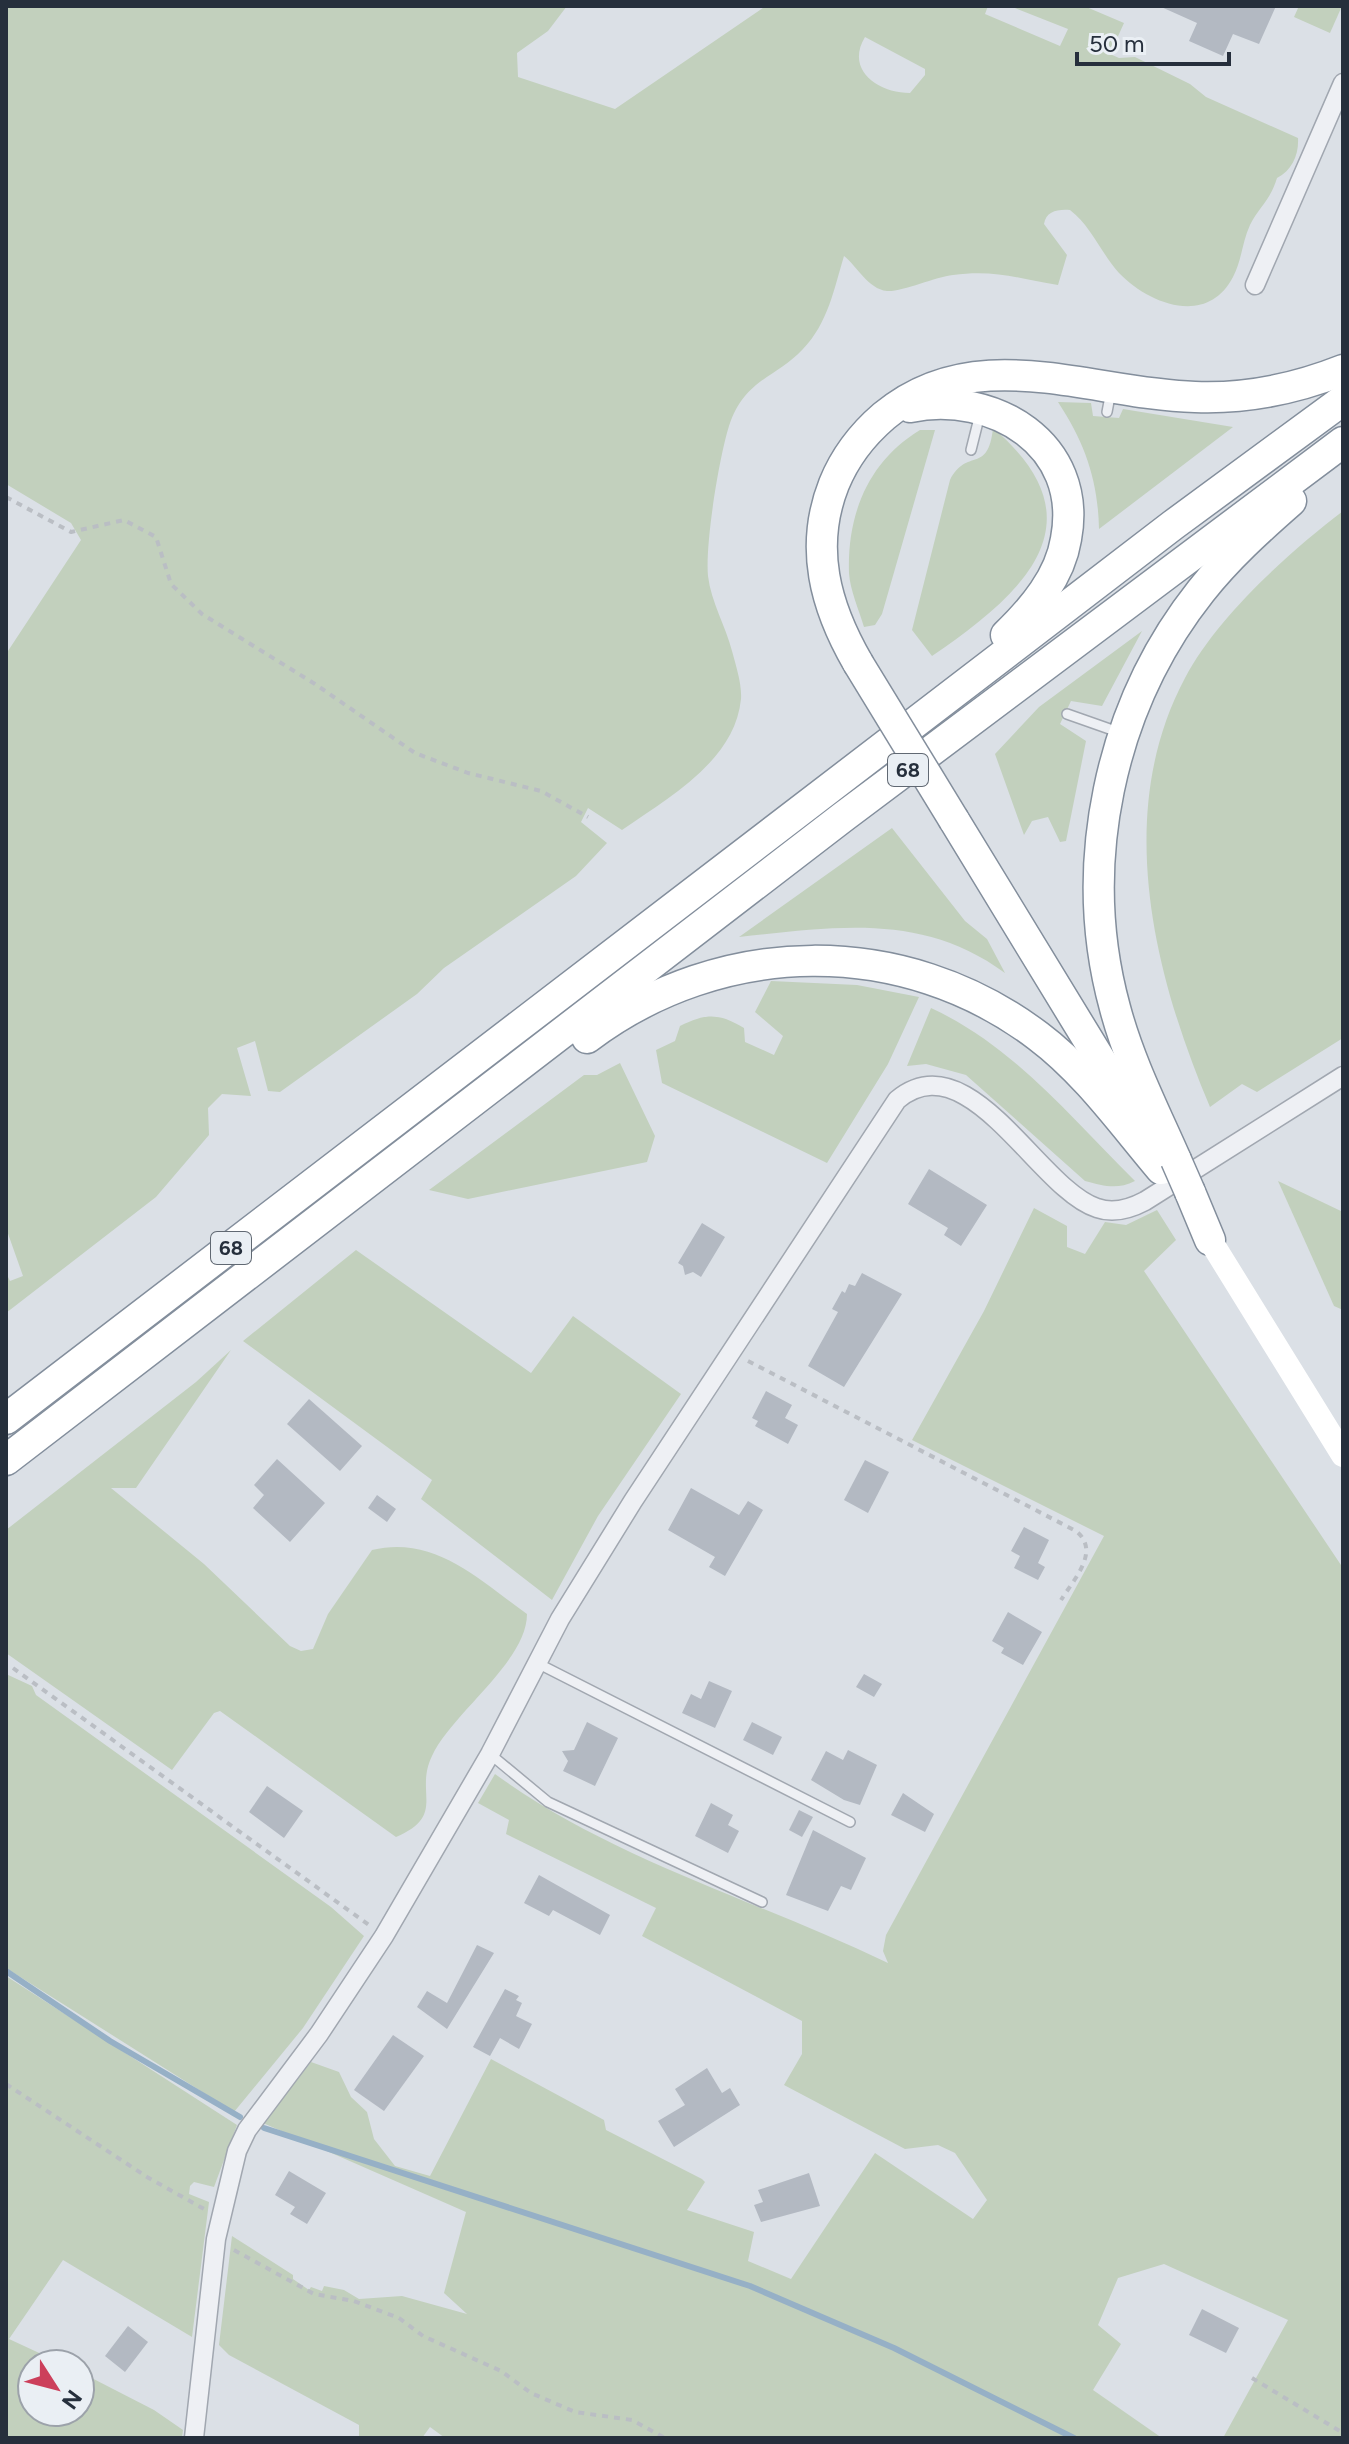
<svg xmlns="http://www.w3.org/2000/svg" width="1349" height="2444" font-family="Figtree,sans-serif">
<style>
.green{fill:#c2d0bd;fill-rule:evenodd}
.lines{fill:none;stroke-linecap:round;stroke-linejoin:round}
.stream{stroke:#96b0c6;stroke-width:6}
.building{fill:#b3b9c2}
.service-casing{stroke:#a1a7b0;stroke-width:12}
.minor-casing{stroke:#a1a7b0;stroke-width:21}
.trunk-casing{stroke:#838e9c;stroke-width:33}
.path{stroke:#babec4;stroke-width:4;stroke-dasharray:6 6;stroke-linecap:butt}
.service{stroke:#eef0f4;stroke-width:9}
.minor{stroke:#eef0f4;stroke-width:18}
.secondary{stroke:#fff;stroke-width:24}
.trunk{stroke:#fff;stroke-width:30}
.trunk-bridge-casing{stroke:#838e9c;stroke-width:33;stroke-linecap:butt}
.trunk-bridge{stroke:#fff;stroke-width:30}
.labels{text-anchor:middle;stroke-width:8;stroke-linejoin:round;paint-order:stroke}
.shield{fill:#eaeff4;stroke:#616973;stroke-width:2}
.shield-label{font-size:20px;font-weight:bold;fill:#262f3c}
</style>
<rect width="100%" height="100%" fill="#dbe0e6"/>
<g class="green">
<path d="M6 6H567L548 31 517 53 518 77 615 109 766 6H988L985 14 1060 46 1068 29 1010 6H1084L1124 23 1110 54 1119 58 1135 57 1190 84 1206 97 1298 138C1299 155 1292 170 1277 178 1270 201 1259 207 1250 225 1242 242 1242 260 1233 277 1207 327 1149 304 1119 273 1101 253 1091 226 1070 210 1058 209 1046 211 1044 224L1067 255 1058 285C1019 279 995 269 953 275 935 277 902 292 887 291 868 289 857 266 844 256 834 289 828 323 803 349 775 379 745 378 729 426 719 458 705 544 708 576 711 602 726 627 732 651 736 666 742 684 741 699 735 761 668 798 622 830L588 808 581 822 607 843 576 876 444 968 417 994 280 1092 268 1091 255 1041 237 1048 251 1096 222 1094 208 1108 209 1135 156 1197 6 1313V1273L10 1281 23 1276 6 1228V654L81 540 71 523 6 484ZM865 37 925 69V75L910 93C878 93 845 70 865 37Z"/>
<polygon points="1299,6 1342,6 1330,33 1294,17"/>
<path d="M1058 402 1091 403 1093 416 1119 418 1123 409 1233 427 1099 529C1098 480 1085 443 1058 402Z"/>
<path d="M993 428C1105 523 1021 595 932 656L912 630 950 480C967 447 988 475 993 428Z"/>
<path d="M920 430H935L882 614 875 625 864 627C859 610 850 590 849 573 847 513 869 461 920 430Z"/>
<path d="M1343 511V1038L1257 1092 1242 1084 1210 1107C1154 975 1113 813 1185 678 1217 617 1288 553 1343 511Z"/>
<polygon points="1142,631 1102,706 1071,701 1060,724 1086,741 1066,841 1060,842 1048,817 1032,821 1024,835 995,754 1039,707"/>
<path d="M892 828 965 921 987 939 1005 973C922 912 835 927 739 937Z"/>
<path d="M771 981 857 985 919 997 888 1064 827 1163 662 1083 656 1050 675 1041 680 1026C706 1013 719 1013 744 1028L745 1042 774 1055 783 1036 755 1012Z"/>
<path d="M931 1008C1015 1047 1071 1118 1135 1181 1117 1190 1104 1186 1085 1181L966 1075 926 1064 907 1066Z"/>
<polygon points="620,1063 655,1136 647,1162 468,1199 429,1190 584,1075 597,1075"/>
<polygon points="1278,1181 1343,1212 1343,1310 1334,1306"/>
<path d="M1034 1208 1067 1226V1247L1085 1254 1105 1222 1126 1225 1157 1210 1176 1240 1144 1271 1343 1568V2438H1223L1288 2320 1164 2264 1118 2278 1098 2325 1121 2344 1093 2390 1162 2438H445L430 2427 422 2438H359V2425L229 2355 219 2345 232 2236 293 2275V2279L309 2290 311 2287 322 2291 324 2286 344 2290 359 2299 402 2296 467 2314 444 2293 466 2212 263 2123 311 2062 339 2072 351 2097 367 2112 374 2139 395 2166 430 2176 491 2059 604 2120 606 2130 702 2179 705 2182 687 2210 754 2232 748 2261 791 2279 875 2153 973 2219 987 2200 955 2153 938 2145 905 2149 784 2085 802 2054V2021L642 1936 656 1908 506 1834 509 1820 478 1803 495 1774C613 1860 757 1900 888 1963L883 1951 886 1935 1104 1536 912 1440 984 1311Z"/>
<polygon points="356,1250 531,1373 573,1316 681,1394 598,1516 552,1600 421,1499 432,1480 243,1341"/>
<path d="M231 1350 136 1488H111L204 1564 290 1646 301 1651 313 1649 328 1614 372 1550C435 1535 479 1580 527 1614 527 1662 451 1714 432 1756 414 1793 447 1815 396 1837L220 1711 214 1713 172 1770 6 1653V1530L196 1382Z"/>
<polygon points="6,1674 32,1686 36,1695 331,1907 364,1936 303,2028 234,2112 6,1968"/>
<polygon points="6,1976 237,2125 214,2187 194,2182 190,2186 189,2194 209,2202 192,2337 63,2260 9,2339 63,2364 32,2364 32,2412 80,2412 80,2372 154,2410 183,2430 182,2438 6,2438"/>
</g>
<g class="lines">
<g class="stream">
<polyline points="6,1971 110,2041 240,2117"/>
<polyline points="264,2128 750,2286 894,2348 1074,2438"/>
</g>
</g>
<g class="building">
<polygon points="1159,6 1276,6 1259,44 1233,34 1223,56 1189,41 1197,23"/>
<polygon points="929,1169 987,1205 961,1246 944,1235 948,1228 908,1204"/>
<polygon points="702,1223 725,1237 701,1277 693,1272 685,1275 683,1266 678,1263"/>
<polygon points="862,1273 902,1294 844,1387 808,1366 838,1312 832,1309 842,1291 845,1293 849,1284 855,1286"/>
<polygon points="766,1391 792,1405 785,1418 798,1425 788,1444 755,1426 758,1421 752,1418"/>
<polygon points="309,1399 362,1446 340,1471 287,1424"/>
<polygon points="277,1459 325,1503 290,1542 253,1508 264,1495 254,1485"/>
<polygon points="865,1460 889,1472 868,1513 844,1500"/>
<polygon points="691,1488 739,1515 748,1501 763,1510 725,1576 709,1567 715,1557 668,1530"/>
<polygon points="377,1495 396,1509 387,1522 368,1508"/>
<polygon points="1024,1527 1049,1540 1038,1563 1045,1567 1038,1580 1014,1568 1020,1556 1011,1551"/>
<polygon points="1008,1612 1042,1632 1023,1665 1001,1653 1004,1648 992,1641"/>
<polygon points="864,1674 882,1684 874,1697 856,1687"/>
<polygon points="709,1681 732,1691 715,1728 682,1713 691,1694 701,1699"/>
<polygon points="587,1722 618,1738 595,1786 563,1771 568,1761 562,1751 574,1750"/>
<polygon points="752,1722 782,1737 773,1755 743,1740"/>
<polygon points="848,1750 877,1765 860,1805 844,1800 811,1780 826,1751 843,1760"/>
<polygon points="267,1786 303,1811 284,1838 249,1812"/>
<polygon points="903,1793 934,1814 925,1832 891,1815"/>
<polygon points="711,1803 733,1815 728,1825 739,1831 728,1853 695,1836"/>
<polygon points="799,1810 813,1817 802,1837 789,1830"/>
<polygon points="813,1830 866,1858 851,1890 841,1886 828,1911 786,1895"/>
<polygon points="539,1875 610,1915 600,1935 553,1910 549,1916 524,1903"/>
<polygon points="477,1945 494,1953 447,2029 417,2007 427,1991 447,2003"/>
<polygon points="505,1989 519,1996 516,2000 522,2003 516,2016 532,2024 519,2049 500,2038 490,2056 473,2047"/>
<polygon points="393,2035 424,2056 384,2111 354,2090"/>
<polygon points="707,2068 722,2093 730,2088 740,2105 674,2147 658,2121 685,2105 675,2089"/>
<polygon points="289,2171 326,2193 307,2224 290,2214 295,2207 275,2195"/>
<polygon points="809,2173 820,2206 761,2222 754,2205 763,2202 758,2190"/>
<polygon points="1202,2309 1239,2328 1226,2353 1189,2335"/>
<polygon points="128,2326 148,2342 125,2372 105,2356"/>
</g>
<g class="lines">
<defs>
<g id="service">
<polyline points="1107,412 1111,391"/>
<polyline points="971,450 980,414"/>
<polyline points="1067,714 1121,733"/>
<polyline points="537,1663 850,1822"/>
<polyline points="490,1754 548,1802 762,1902"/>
</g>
<g id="minor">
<polyline points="1255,285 1343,83"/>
<path d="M194 2438 216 2239 237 2151 247 2130 319 2034 384 1936 490 1754 560 1619 633 1501 897 1100C969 1040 1038 1189 1097 1208 1114 1214 1130 1209 1145 1201L1343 1076"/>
</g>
<g id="trunk">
<path d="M910 407C993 390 1084 444 1066 539 1060 577 1033 609 1006 635"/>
<path d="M858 663C825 606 809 547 834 484 845 457 863 434 884 416 976 339 1089 394 1195 397 1246 399 1295 389 1343 370"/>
<polyline points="954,820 1134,1115"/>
<path d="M587 1038C721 937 903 934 1038 1036 1086 1072 1122 1123 1161 1169"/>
<path d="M1176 1160C1154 1110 1129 1061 1115 1008 1076 866 1109 707 1201 591 1227 558 1259 529 1291 501"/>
<polyline points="1190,1192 1210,1240"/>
<polyline points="6,1419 1173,525 1343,400"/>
<polyline points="6,1460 843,817 1343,442"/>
</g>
</defs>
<use href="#service" class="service-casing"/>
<use href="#minor" class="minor-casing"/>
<use href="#trunk" class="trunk-casing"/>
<g class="path">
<polyline points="6,497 71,532 124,520 156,537 171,584 202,614 315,684 415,753 468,773 541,791 588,817"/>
<polyline points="1342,1321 1343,1321"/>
<path d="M748 1361 1076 1531C1101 1551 1074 1579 1061 1600"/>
<polyline points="13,1668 369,1925"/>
<polyline points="6,2084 147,2177 204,2209"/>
<polyline points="234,2250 314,2294 354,2301 399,2318 423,2336 501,2371 531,2393 575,2412 632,2420 665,2438"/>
<polyline points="1252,2378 1343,2433"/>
</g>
<use href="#service" class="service"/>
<use href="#minor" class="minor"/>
<polyline class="secondary" points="1210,1240 1343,1455"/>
<use href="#trunk" class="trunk"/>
<defs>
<g id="trunk-bridge">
<polyline points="858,663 954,820"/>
<polyline points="1176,1160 1190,1192"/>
</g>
</defs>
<use href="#trunk-bridge" class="trunk-bridge-casing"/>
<use href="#trunk-bridge" class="trunk-bridge"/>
</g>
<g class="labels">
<g class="shield">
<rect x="888" y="754" width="40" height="32" rx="6"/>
<rect x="211" y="1232" width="40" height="32" rx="6"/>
</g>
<g class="shield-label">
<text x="908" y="777">68</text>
<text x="231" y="1255">68</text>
</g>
</g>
<rect width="1349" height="2444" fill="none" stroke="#262f3c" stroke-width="16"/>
<g transform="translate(56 2388) rotate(126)"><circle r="38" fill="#eaeff4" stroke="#9ca2aa" stroke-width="2"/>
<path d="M0-6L14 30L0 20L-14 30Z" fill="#cc3f5b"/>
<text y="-12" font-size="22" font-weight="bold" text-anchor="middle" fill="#262f3c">N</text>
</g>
<path d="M1077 52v12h152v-12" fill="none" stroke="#262f3c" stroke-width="4"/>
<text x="1089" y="52" font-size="24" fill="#262f3c" stroke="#eaeff4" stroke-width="6" paint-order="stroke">50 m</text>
</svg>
